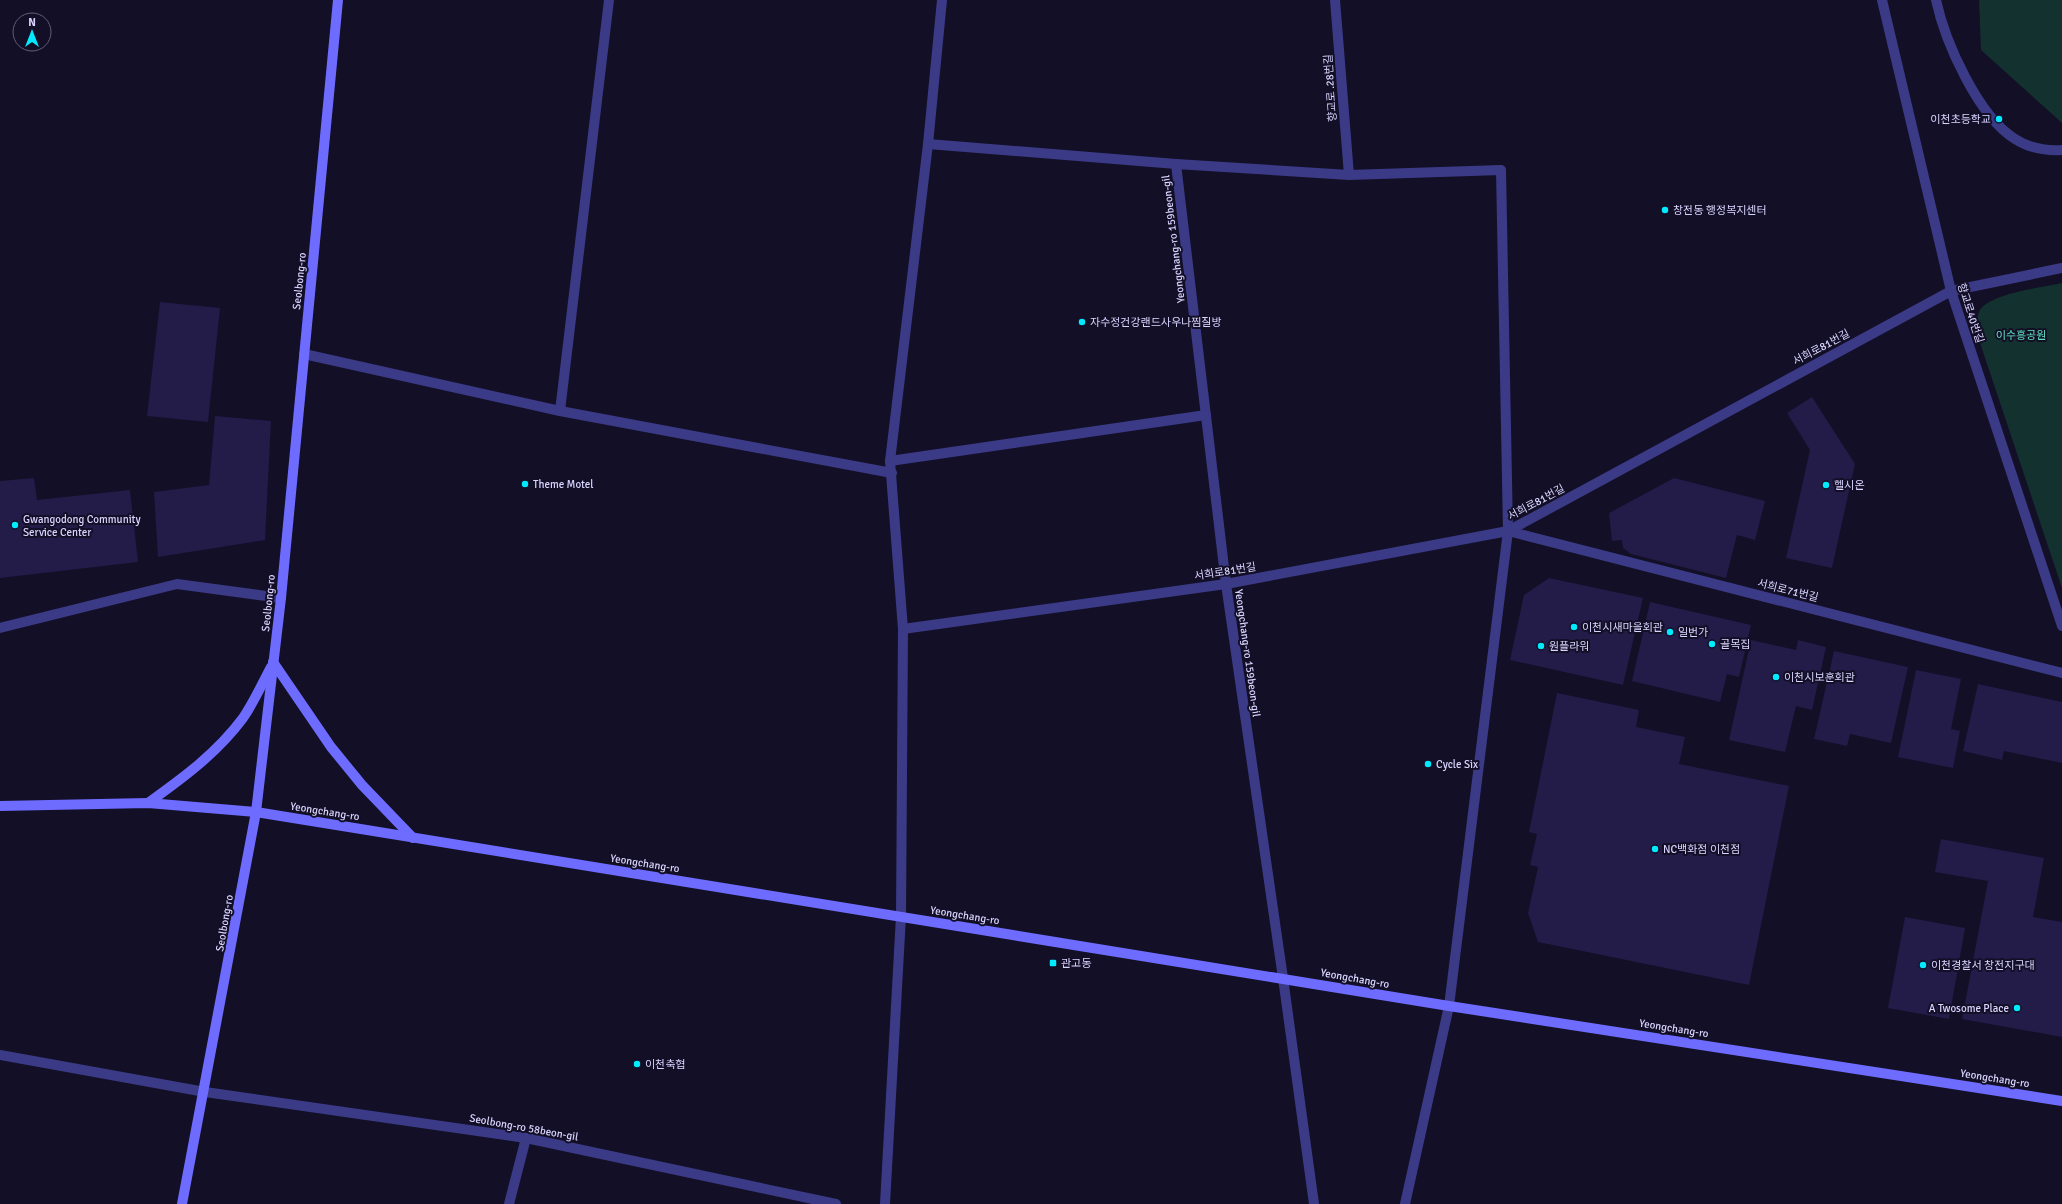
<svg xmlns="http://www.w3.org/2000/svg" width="2062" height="1204" font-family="Signika,'Noto Sans KR',sans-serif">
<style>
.green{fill:#12312f}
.building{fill:#231b48}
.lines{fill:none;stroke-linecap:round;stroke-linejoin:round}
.lane{stroke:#3b3a86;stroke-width:10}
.street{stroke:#3b3a86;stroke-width:10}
.secondary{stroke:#6d6cff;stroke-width:10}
.poi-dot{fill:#01ebff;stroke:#130f27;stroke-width:1.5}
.labels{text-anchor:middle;stroke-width:4;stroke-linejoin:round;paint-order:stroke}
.street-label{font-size:11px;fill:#d9d5ff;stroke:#130f27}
.poi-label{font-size:11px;fill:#d9d5ff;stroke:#130f27;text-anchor:start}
.park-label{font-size:11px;fill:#5fe1be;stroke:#130f27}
</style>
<rect width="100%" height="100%" fill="#130f27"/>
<g class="green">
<polygon points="1979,0 2062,0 2062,123 1981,50"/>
<path d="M2062 283V588L1978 337C1977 329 1976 320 1979 312 1986 294 2044 287 2062 283Z"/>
</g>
<g class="building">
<polygon points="160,302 220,308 208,422 147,416"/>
<polygon points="1812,397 1855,464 1832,568 1786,558 1810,450 1787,413"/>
<polygon points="215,416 271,421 265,540 158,557 154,492 209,485"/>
<polygon points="34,478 37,500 130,490 138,562 0,578 0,481"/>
<polygon points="1674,478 1765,501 1755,540 1737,535 1726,578 1631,554 1623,548 1622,540 1612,541 1609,513"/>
<polygon points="1549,578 1643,598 1623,685 1510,660 1524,595"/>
<polygon points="1650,602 1751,625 1739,677 1727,674 1720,702 1632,681"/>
<polygon points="1751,640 1796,650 1798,640 1826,647 1812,710 1796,706 1785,752 1729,740"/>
<polygon points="1834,651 1908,667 1891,743 1850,734 1847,746 1814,739"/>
<polygon points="1916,670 1961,679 1951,729 1960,731 1953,768 1898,757"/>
<polygon points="1978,684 2062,702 2062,763 2004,751 2002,760 1963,751"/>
<polygon points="1557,693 1639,710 1636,727 1685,737 1679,764 1789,786 1749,985 1538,942 1528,913 1538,867 1530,865 1537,834 1529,832"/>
<polygon points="1941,839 2044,858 2033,917 2062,922 2062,1037 1962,1019 1988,881 1935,872"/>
<polygon points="1905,917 1965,928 1949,1019 1888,1008"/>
</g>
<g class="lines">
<g class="lane">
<polyline points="1335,0 1349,175"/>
<path d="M1936 0C1945 42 1978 116 2015 139 2029 148 2046 151 2062 150"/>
<polyline points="928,144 1176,164 1349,175 1501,170 1508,531 1449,1006 1405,1204"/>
<polyline points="1176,164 1226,584 1283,978 1314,1204"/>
<polyline points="1951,291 2062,626"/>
<polyline points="304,354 560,411 892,473"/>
<polyline points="560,411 609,0"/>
<polyline points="890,461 1206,415"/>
<polyline points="0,628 177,584 281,598"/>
<polyline points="0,1055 205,1092"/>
<polyline points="509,1204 526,1138"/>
<polyline points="885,1204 901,916"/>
</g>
<g class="street">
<polyline points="1882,0 1951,291"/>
<polyline points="1508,531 2062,673"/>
<polyline points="903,629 1226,584 1508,531 1951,291 2062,268"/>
<polyline points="901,916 903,629 890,461 928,144 942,0"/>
<polyline points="205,1092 526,1138 836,1204"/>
</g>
<g class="secondary">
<polyline points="273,662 331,747 362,785 413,838"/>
<path d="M148 803C183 778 217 753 243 718 254 702 262 684 271 667"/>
<polyline points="0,806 148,803 256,812 1449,1006 2062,1101"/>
<polyline points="182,1204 256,812 281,598 338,0"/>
</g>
</g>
<g class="poi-dot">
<circle cx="1999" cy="119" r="4"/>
<circle cx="1665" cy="210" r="4"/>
<circle cx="1082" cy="322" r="4"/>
<circle cx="525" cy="484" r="4"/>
<circle cx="1826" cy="485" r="4"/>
<circle cx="15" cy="525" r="4"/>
<circle cx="1574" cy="627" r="4"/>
<circle cx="1670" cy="632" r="4"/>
<circle cx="1712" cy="644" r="4"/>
<circle cx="1541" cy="646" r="4"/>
<circle cx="1776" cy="677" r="4"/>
<circle cx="1428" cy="764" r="4"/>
<circle cx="1655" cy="849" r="4"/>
<rect x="1049" y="959" width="8" height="8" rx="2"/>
<circle cx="1923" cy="965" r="4"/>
<circle cx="2017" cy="1008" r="4"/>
<circle cx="637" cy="1064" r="4"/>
</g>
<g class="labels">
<g class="street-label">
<text transform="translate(1330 88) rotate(-94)" y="4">향교로 .28번길</text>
<text transform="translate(1173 239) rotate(-97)" y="4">Yeongchang-ro 159beon-gil</text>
<text transform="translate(299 281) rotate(-84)" y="4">Seolbong-ro</text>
<text transform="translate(1971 313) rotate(72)" y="4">향교로40번길</text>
<text transform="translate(1821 347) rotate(-28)" y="4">서희로81번길</text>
<text transform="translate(1536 502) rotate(-28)" y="4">서희로81번길</text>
<text transform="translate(1225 571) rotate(-9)" y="4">서희로81번길</text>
<text transform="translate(1788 590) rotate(14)" y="4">서희로71번길</text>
<text transform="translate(268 603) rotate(-84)" y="4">Seolbong-ro</text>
<text transform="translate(1248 653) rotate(82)" y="4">Yeongchang-ro 159beon-gil</text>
<text transform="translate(325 811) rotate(9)" y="4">Yeongchang-ro</text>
<text transform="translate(645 863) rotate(9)" y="4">Yeongchang-ro</text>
<text transform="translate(965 915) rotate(9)" y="4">Yeongchang-ro</text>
<text transform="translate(224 923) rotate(-80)" y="4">Seolbong-ro</text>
<text transform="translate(1355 978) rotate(10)" y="4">Yeongchang-ro</text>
<text transform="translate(1674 1028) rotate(9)" y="4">Yeongchang-ro</text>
<text transform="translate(1995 1078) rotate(9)" y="4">Yeongchang-ro</text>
<text transform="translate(524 1127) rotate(10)" y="4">Seolbong-ro 58beon-gil</text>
</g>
<g class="poi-label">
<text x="1991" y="123" text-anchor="end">이천초등학교</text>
<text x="1673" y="214">창전동 행정복지센터</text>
<text x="1090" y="326">자수정건강랜드사우나찜질방</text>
<text x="533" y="488">Theme Motel</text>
<text x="1834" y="489">헬시온</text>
<text x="23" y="523">Gwangodong Community<tspan x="23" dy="13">Service Center</tspan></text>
<text x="1582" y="631">이천시새마을회관</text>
<text x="1678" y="636">일번가</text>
<text x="1720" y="648">골목집</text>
<text x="1549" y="650">원플라워</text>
<text x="1784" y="681">이천시보훈회관</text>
<text x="1436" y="768">Cycle Six</text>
<text x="1663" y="853">NC백화점 이천점</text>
<text x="1061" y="967">관고동</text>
<text x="1931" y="969">이천경찰서 창전지구대</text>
<text x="2009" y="1012" text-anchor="end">A Twosome Place</text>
<text x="645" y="1068">이천축협</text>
</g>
<g class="park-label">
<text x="2021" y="339">이수흥공원</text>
</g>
</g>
<g transform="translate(32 32)"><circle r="19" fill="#130f27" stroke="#625e7d"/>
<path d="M0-3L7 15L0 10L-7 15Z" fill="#01ebff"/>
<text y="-6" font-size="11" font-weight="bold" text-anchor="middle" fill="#d9d5ff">N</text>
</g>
</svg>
